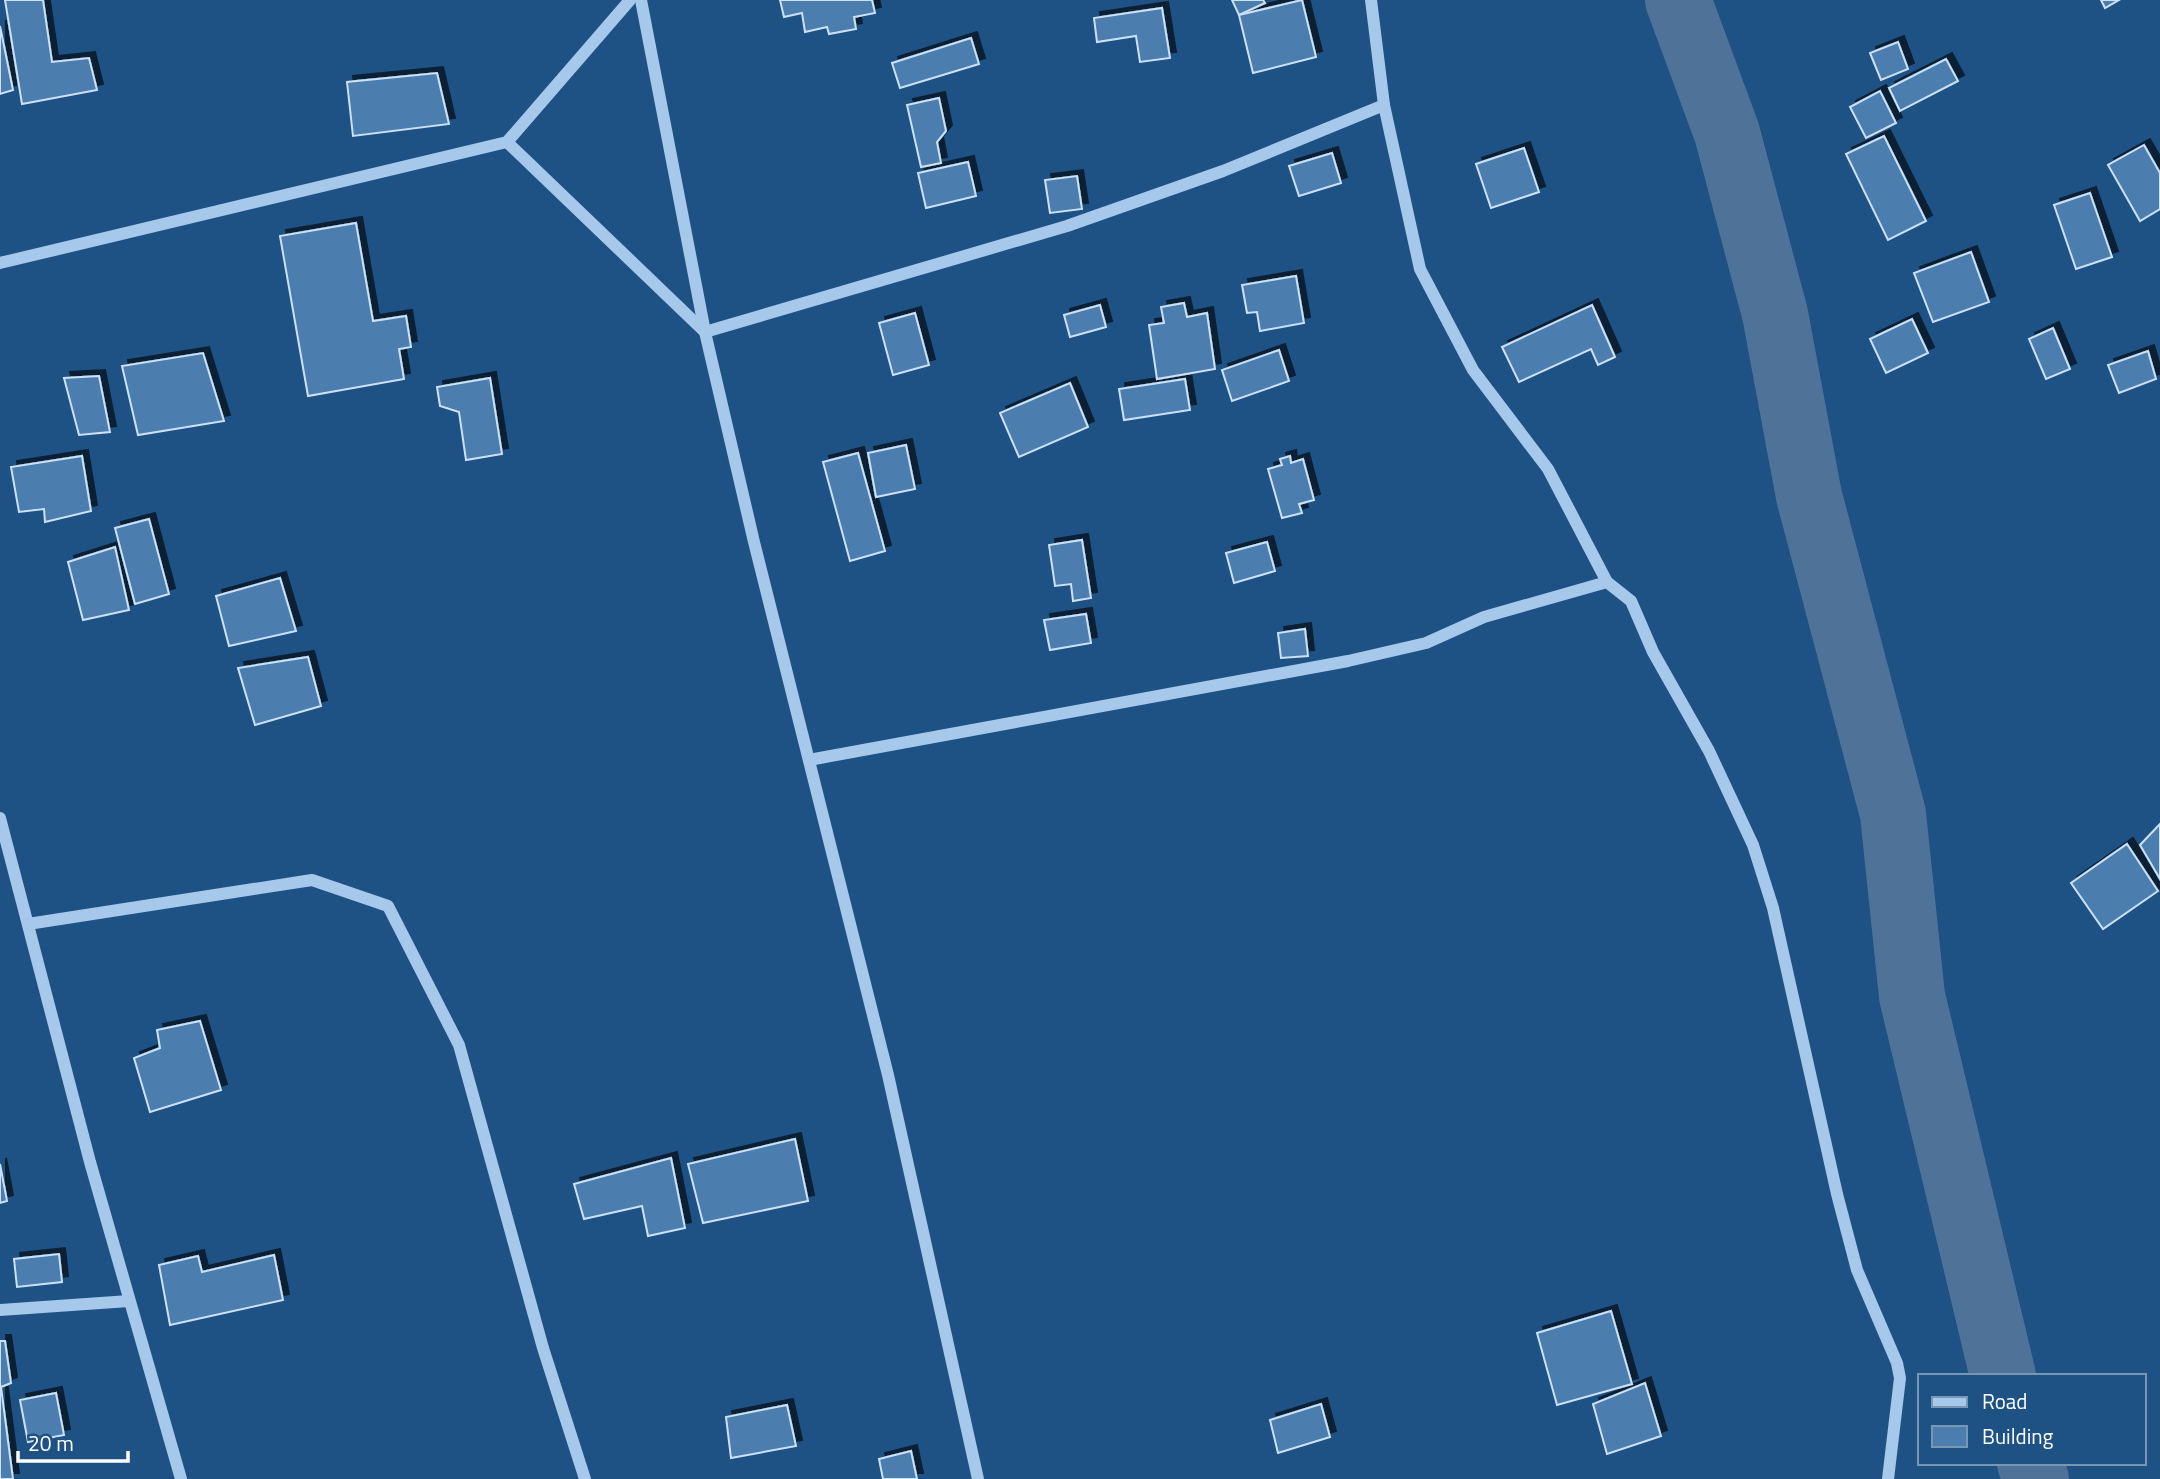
<svg xmlns="http://www.w3.org/2000/svg" width="2160" height="1479" font-family="'Titillium Web',sans-serif">
<style>
.lines{fill:none;stroke-linecap:round;stroke-linejoin:round}
.river{stroke:#4f7398;stroke-width:66}
.building{fill:#4b7dae;stroke:#cae1f7;stroke-width:2;filter:url(#shadow)}
.minor{stroke:#a6c8ea;stroke-width:12}
</style>
<defs>
<filter id="shadow"><feDropShadow dx="6" dy="-6" stdDeviation="0" flood-color="#0009"/></filter>
</defs>
<rect width="100%" height="100%" fill="#1e5184"/>
<g class="lines">
<g class="river">
<polyline points="1678,0 1727,133 1775,314 1809,496 1893,814 1912,996 2003,1376"/>
<polyline points="2030,1463 2036,1479"/>
</g>
</g>
<g class="building">
<polygon points="5,0 43,0 52,62 89,58 97,90 22,104"/>
<polygon points="780,0 872,0 875,13 854,17 856,29 829,34 827,27 805,32 802,13 784,17"/>
<polygon points="1232,0 1263,0 1265,3 1239,15"/>
<polygon points="1302,0 1316,57 1253,73 1239,15"/>
<polygon points="2101,0 2119,0 2105,8"/>
<polygon points="1162,8 1170,58 1140,62 1136,36 1097,42 1094,18"/>
<polygon points="0,26 13,90 0,94"/>
<polygon points="971,38 979,64 900,88 892,63"/>
<polygon points="1898,42 1908,69 1881,80 1870,53"/>
<polygon points="1946,59 1958,81 1900,111 1889,88"/>
<polygon points="437,73 449,124 353,136 347,82"/>
<polygon points="1880,91 1896,123 1866,138 1850,107"/>
<polygon points="939,98 946,131 937,142 941,163 921,167 907,105"/>
<polygon points="1884,136 1926,221 1888,240 1846,154"/>
<polygon points="2144,145 2160,173 2160,209 2140,221 2108,165"/>
<polygon points="1524,148 1539,192 1491,208 1476,164"/>
<polygon points="1332,153 1341,183 1299,196 1289,166"/>
<polygon points="968,162 976,196 926,208 918,173"/>
<polygon points="1077,176 1082,209 1050,213 1045,180"/>
<polygon points="2090,193 2112,257 2076,269 2054,205"/>
<polygon points="356,223 373,321 406,316 411,347 399,349 404,379 308,396 280,236"/>
<polygon points="1971,252 1989,302 1933,322 1914,273"/>
<polygon points="1296,276 1304,323 1260,331 1257,312 1247,313 1242,285"/>
<polygon points="1184,303 1187,317 1207,313 1215,369 1157,379 1149,325 1164,323 1161,307"/>
<polygon points="1100,305 1106,327 1070,337 1064,315"/>
<polygon points="1592,305 1615,357 1598,365 1591,349 1519,382 1502,347"/>
<polygon points="915,313 929,365 893,375 879,323"/>
<polygon points="1912,319 1928,353 1886,373 1870,339"/>
<polygon points="2053,328 2070,369 2046,379 2029,339"/>
<polygon points="1279,350 1289,381 1232,401 1222,370"/>
<polygon points="2148,351 2156,379 2119,393 2108,365"/>
<polygon points="203,353 224,421 138,435 122,366"/>
<polygon points="99,376 110,432 79,435 64,378"/>
<polygon points="490,378 502,454 466,460 459,412 440,406 437,387"/>
<polygon points="1185,379 1190,410 1124,420 1119,389"/>
<polygon points="1070,383 1088,427 1019,457 1000,413"/>
<polygon points="906,445 915,489 876,497 868,453"/>
<polygon points="858,453 885,551 850,561 823,462"/>
<polygon points="82,456 91,511 45,522 44,509 19,512 11,467"/>
<polygon points="1290,456 1291,463 1303,459 1314,500 1299,504 1302,513 1282,518 1268,469 1282,465 1280,459"/>
<polygon points="149,519 169,594 135,604 115,528"/>
<polygon points="1082,540 1091,598 1073,601 1071,584 1055,586 1049,545"/>
<polygon points="1267,542 1275,571 1234,583 1226,553"/>
<polygon points="115,547 129,610 83,620 68,562"/>
<polygon points="280,578 296,631 229,646 216,596"/>
<polygon points="1086,614 1091,643 1050,650 1044,620"/>
<polygon points="1305,629 1308,656 1281,658 1278,633"/>
<polygon points="308,657 321,706 255,725 238,668"/>
<polygon points="2160,824 2160,879 2140,845"/>
<polygon points="2127,844 2158,891 2103,929 2071,883"/>
<polygon points="200,1021 221,1090 150,1112 134,1058 160,1048 157,1030"/>
<polygon points="795,1139 808,1201 703,1223 688,1164"/>
<polygon points="671,1158 685,1228 648,1236 642,1206 584,1219 574,1184"/>
<polygon points="0,1164 7,1201 0,1203"/>
<polygon points="59,1254 62,1282 17,1287 14,1259"/>
<polygon points="274,1255 283,1300 170,1325 159,1265 198,1256 202,1272"/>
<polygon points="1611,1311 1632,1384 1557,1405 1537,1333"/>
<polygon points="0,1341 5,1341 11,1383 1,1387 13,1479 0,1479"/>
<polygon points="1645,1383 1661,1436 1607,1454 1593,1404"/>
<polygon points="56,1393 64,1435 28,1442 20,1400"/>
<polygon points="1321,1404 1330,1437 1278,1453 1270,1420"/>
<polygon points="787,1405 796,1446 731,1458 726,1417"/>
<polygon points="911,1451 917,1479 883,1479 879,1459"/>
</g>
<g class="lines">
<g class="minor">
<polyline points="641,0 705,332 754,542 888,1075 978,1479"/>
<polyline points="1371,0 1384,105 1420,269 1473,370 1548,469 1607,582 1631,601 1653,652 1709,751 1753,845 1773,908 1837,1194 1857,1270 1897,1363 1900,1378 1888,1479"/>
<polyline points="507,142 705,332 1067,226 1223,171 1384,105"/>
<polyline points="0,263 507,142 630,0"/>
<polyline points="809,760 1348,661 1426,643 1484,617 1607,582"/>
<polyline points="0,818 90,1162 181,1479"/>
<polyline points="28,924 312,880 388,906 459,1045 543,1348 585,1479"/>
<polyline points="0,1310 129,1301"/>
</g>
</g>
<rect x="1918" y="1374" width="228" height="91" fill="#1e5184" stroke="#7897b5" stroke-width="2"/>
<rect x="1932" y="1397" width="35" height="10" fill="#a6c8ea" stroke="#7897b5" stroke-width="2"/>
<text x="1982" y="1409" font-size="21" fill="#ffffff">Road</text>
<rect x="1932" y="1426" width="35" height="21" fill="#4b7dae" stroke="#7897b5" stroke-width="2"/>
<text x="1982" y="1444" font-size="21" fill="#ffffff">Building</text>
<path d="M18 1451v10h110v-10" fill="none" stroke="#ffffff" stroke-width="3.5"/>
<text x="28" y="1451" font-size="21" fill="#ffffff" stroke="#1e5184" stroke-width="5" paint-order="stroke">20 m</text>
</svg>
